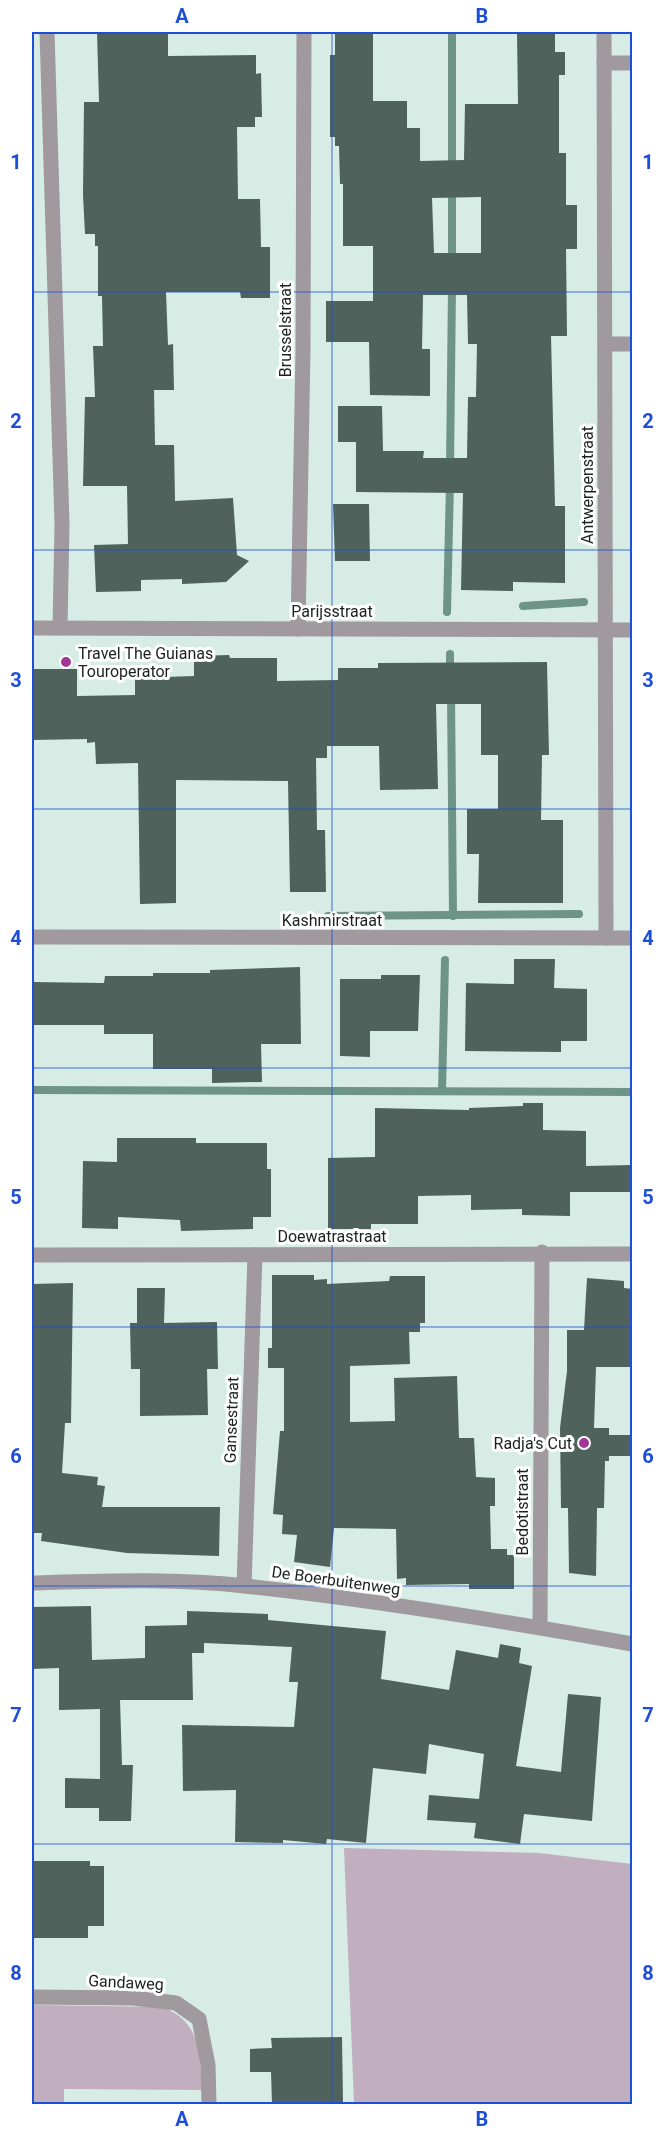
<svg xmlns="http://www.w3.org/2000/svg" width="664" height="2136" font-family="Roboto,sans-serif">
<style>
.green{fill:#c1aebe}
.lines{fill:none;stroke-linecap:round;stroke-linejoin:round}
.stream{stroke:#6e9488;stroke-width:8}
.building{fill:#4f625c;fill-rule:evenodd}
.minor{stroke:#a0999e;stroke-width:15}
.grid{fill:none;stroke:#1d4ed8;stroke-width:1.5;stroke-opacity:0.55}
.poi-dot{fill:#a23798;stroke:#fff;stroke-width:2}
.labels{text-anchor:middle;stroke-width:6;stroke-linejoin:round;paint-order:stroke}
.street-label{font-size:16px;fill:#1a221f;stroke:#fff}
.poi-label{font-size:16px;fill:#1a221f;stroke:#fff;text-anchor:start}
.neatline{fill:none;stroke:#1d4ed8;stroke-width:2}
.grid-label{font-size:20px;text-anchor:middle;font-weight:bold;fill:#1d4ed8}
</style>
<rect width="100%" height="100%" fill="#d7ece5"/>
<g class="green">
<polygon points="344,1848 539,1853 632,1864 632,2104 354,2104"/>
<path d="M32 2005 163 2007C202 2024 199 2052 202 2090L64 2089V2104H32Z"/>
</g>
<g class="lines">
<g class="stream">
<polyline points="452,32 452,171"/>
<polyline points="452,187 452,264"/>
<polyline points="450,468 452,286"/>
<polyline points="523,606 584,602"/>
<polyline points="447,612 450,484"/>
<polyline points="450,654 450,671"/>
<polyline points="451,693 453,916"/>
<polyline points="328,916 579,914"/>
<polyline points="32,1090 632,1092"/>
<polyline points="442,1091 445,960"/>
</g>
</g>
<g class="building">
<polygon points="97,32 168,32 168,56 256,55 256,74 261,73 262,117 255,117 255,127 237,127 238,199 260,199 261,247 270,247 270,298 241,298 240,292 166,292 168,345 173,344 174,390 154,390 155,445 174,445 175,501 233,498 237,555 249,561 226,582 182,584 182,579 141,580 141,591 96,592 94,545 128,544 127,486 83,486 85,397 95,397 93,346 103,346 102,296 98,296 98,246 95,246 95,234 85,234 83,195 84,102 99,102"/>
<path d="M335 32H373V101H407V128H420V161L464 160 465 104H518L517 32H555V52H565V75H559V153H566V205H577V249H566L567 336H551L555 506H565V583L513 582V591L461 590 463 493 356 492V442H338V406H382L383 451H424L423 458H467L468 397H476L477 344H468L467 295H423L422 349H430V396L370 395 369 342H326V301H373V246H343V184H340L339 146H335V137H330V55H335ZM481 197V253H434L432 198Z"/>
<polygon points="333,504 369,504 370,561 335,561"/>
<polygon points="229,655 230,658 277,658 277,681 338,680 338,668 378,668 378,663 547,662 549,755 542,755 541,820 563,820 563,903 478,903 479,854 467,854 467,809 498,809 498,755 481,755 481,704 436,704 438,789 380,790 379,746 327,746 327,758 316,758 317,830 325,830 326,892 290,892 288,781 176,780 176,903 140,904 138,763 96,764 95,742 87,743 87,739 32,740 32,669 77,669 77,696 135,695 135,678 194,676 194,656"/>
<polygon points="514,959 555,959 554,988 587,989 587,1041 561,1041 561,1052 465,1051 466,983 514,984"/>
<polygon points="300,967 301,1044 261,1044 262,1082 212,1083 212,1069 153,1069 153,1034 104,1034 104,1025 32,1025 32,982 104,983 105,976 153,976 153,973 210,973 210,970"/>
<polygon points="381,975 420,975 418,1031 370,1031 370,1057 340,1056 340,979 381,979"/>
<polygon points="523,1103 543,1103 543,1130 586,1131 586,1166 633,1165 633,1192 570,1192 570,1216 522,1215 522,1209 471,1210 471,1195 418,1196 418,1224 371,1224 371,1229 328,1229 328,1158 375,1157 375,1108 469,1110 469,1108 523,1106"/>
<polygon points="117,1138 196,1138 196,1143 267,1143 267,1169 271,1169 271,1217 253,1217 253,1229 181,1231 180,1220 118,1217 118,1229 82,1228 83,1161 117,1162"/>
<polygon points="272,1275 314,1275 314,1280 327,1279 327,1284 389,1281 390,1276 425,1276 425,1323 420,1323 420,1332 409,1332 410,1364 350,1366 350,1422 395,1421 394,1378 457,1376 459,1438 474,1438 476,1477 495,1478 495,1506 490,1506 491,1549 507,1549 507,1555 514,1555 514,1589 469,1589 469,1584 406,1585 406,1578 397,1579 396,1529 334,1528 330,1567 294,1562 297,1535 282,1534 283,1515 273,1514 280,1431 284,1431 284,1368 268,1368 268,1348 272,1348"/>
<polygon points="587,1278 624,1281 624,1288 633,1289 633,1367 596,1367 594,1428 609,1428 609,1435 633,1435 633,1456 609,1456 609,1461 605,1461 604,1508 597,1508 596,1576 569,1573 568,1508 561,1508 560,1428 567,1371 567,1330 584,1330"/>
<polygon points="73,1283 71,1423 65,1423 62,1473 98,1477 97,1485 105,1486 102,1507 220,1507 219,1556 127,1553 41,1541 42,1533 32,1533 32,1284"/>
<polygon points="137,1288 165,1288 164,1323 217,1322 218,1369 207,1369 208,1415 140,1416 140,1369 131,1369 130,1323 137,1323"/>
<polygon points="91,1606 92,1660 145,1658 145,1626 187,1625 187,1611 268,1614 268,1620 386,1631 381,1679 449,1690 456,1650 498,1658 500,1644 521,1648 519,1663 532,1666 516,1766 561,1772 568,1694 601,1697 592,1821 524,1814 520,1844 474,1838 476,1823 427,1820 429,1795 479,1799 484,1754 429,1744 426,1774 373,1768 366,1843 327,1839 326,1844 283,1840 283,1843 235,1842 236,1790 183,1791 182,1725 294,1727 298,1682 289,1682 292,1647 204,1643 204,1653 192,1653 193,1700 120,1700 122,1765 133,1765 131,1821 99,1821 99,1808 65,1808 65,1778 100,1779 100,1709 59,1710 59,1668 32,1669 32,1607"/>
<polygon points="32,1861 90,1861 90,1866 104,1866 104,1926 88,1926 88,1938 32,1938"/>
<polygon points="342,2037 343,2104 272,2104 271,2072 250,2072 250,2049 272,2048 271,2038"/>
</g>
<g class="lines">
<g class="minor">
<polyline points="47,32 62,524 60,628"/>
<polyline points="604,32 606,938"/>
<polyline points="604,63 632,63"/>
<polyline points="606,344 632,344"/>
<polyline points="32,628 632,630"/>
<polyline points="298,629 303,349 304,32"/>
<polyline points="32,937 632,938"/>
<polyline points="32,1255 632,1254"/>
<path d="M32 1583C102 1581 175 1578 245 1586 375 1600 504 1621 632 1644"/>
<polyline points="244,1586 255,1255"/>
<polyline points="540,1627 542,1252"/>
<polyline points="32,1997 133,1998 176,2003 199,2019 208,2065 209,2104"/>
</g>
</g>
<path class="grid" d="M332 32V2104M32 292H632M32 550H632M32 809H632M32 1068H632M32 1327H632M32 1586H632M32 1844H632"/>
<g class="poi-dot">
<circle cx="66" cy="662" r="6"/>
<circle cx="584" cy="1443" r="6"/>
</g>
<g class="labels">
<g class="street-label">
<text transform="translate(285 330) rotate(-90)" y="6">Brusselstraat</text>
<text transform="translate(587 485) rotate(-90)" y="6">Antwerpenstraat</text>
<text x="332" y="617">Parijsstraat</text>
<text x="332" y="926">Kashmirstraat</text>
<text x="332" y="1242">Doewatrastraat</text>
<text transform="translate(231 1420) rotate(-88)" y="6">Gansestraat</text>
<text transform="translate(522 1512) rotate(-90)" y="6">Bedotistraat</text>
<text transform="translate(336 1580) rotate(8)" y="6">De Boerbuitenweg</text>
<text transform="translate(126 1982) rotate(3)" y="6">Gandaweg</text>
</g>
<g class="poi-label">
<text x="78" y="659">Travel The Guianas<tspan x="78" dy="18">Touroperator</tspan></text>
<text x="572" y="1449" text-anchor="end">Radja's Cut</text>
</g>
</g>
<rect width="664" height="2136" fill="none" stroke="#ffffff" stroke-width="66"/>
<rect x="33" y="33" width="598" height="2070" class="neatline"/>
<g class="grid-label">
<text x="182" y="23">A</text>
<text x="482" y="23">B</text>
<text x="16" y="169">1</text>
<text x="648" y="169">1</text>
<text x="16" y="428">2</text>
<text x="648" y="428">2</text>
<text x="16" y="687">3</text>
<text x="648" y="687">3</text>
<text x="16" y="945">4</text>
<text x="648" y="945">4</text>
<text x="16" y="1204">5</text>
<text x="648" y="1204">5</text>
<text x="16" y="1463">6</text>
<text x="648" y="1463">6</text>
<text x="16" y="1722">7</text>
<text x="648" y="1722">7</text>
<text x="16" y="1980">8</text>
<text x="648" y="1980">8</text>
<text x="182" y="2126">A</text>
<text x="482" y="2126">B</text>
</g>
</svg>
